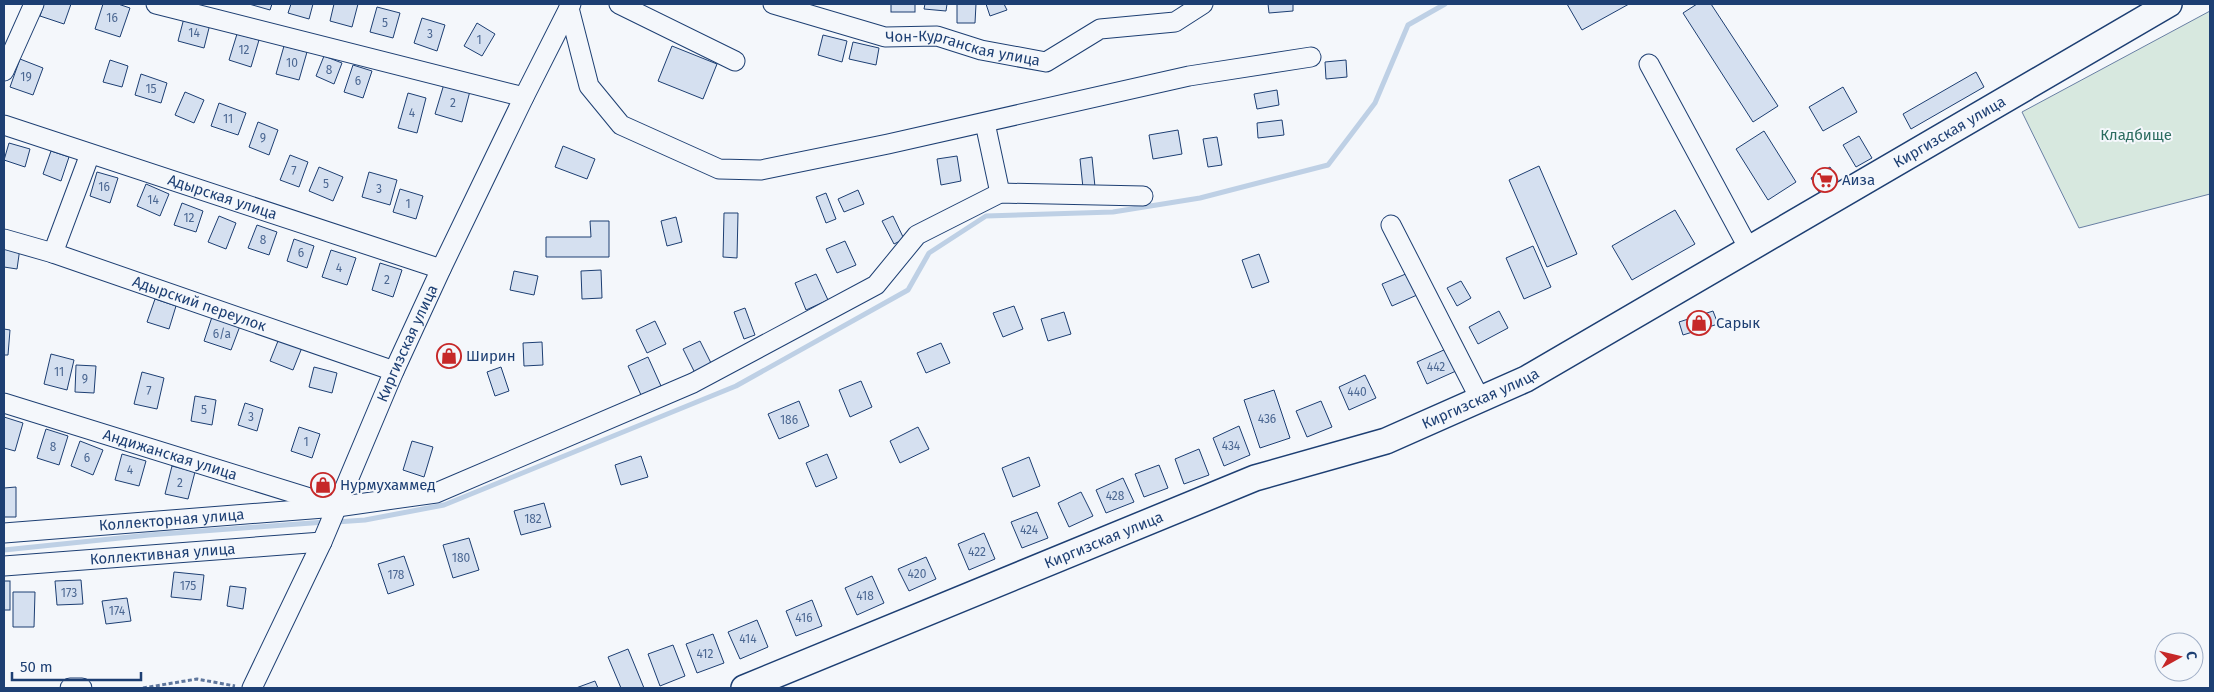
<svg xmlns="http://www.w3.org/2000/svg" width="2214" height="692" font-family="'Fira Sans',sans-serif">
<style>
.green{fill:#d7e8df;stroke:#687fa3}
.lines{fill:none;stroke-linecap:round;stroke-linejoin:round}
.stream{stroke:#bed0e5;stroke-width:5}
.building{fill:#d5e0f0;stroke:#1d3f73}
.minor-casing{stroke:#1d3f73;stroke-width:21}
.major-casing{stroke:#1d3f73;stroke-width:28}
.path{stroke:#5e769c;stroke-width:3;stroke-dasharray:4 2.5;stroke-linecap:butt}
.minor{stroke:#f4f7fb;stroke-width:19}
.major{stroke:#f4f7fb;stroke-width:25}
.labels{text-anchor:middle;stroke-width:4;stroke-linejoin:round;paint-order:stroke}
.number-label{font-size:12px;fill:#4b6792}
.street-label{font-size:15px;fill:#1d3f73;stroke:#f4f7fb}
.park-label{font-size:15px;fill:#2c6c60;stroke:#f4f7fb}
.poi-label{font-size:15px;fill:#1d3f73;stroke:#f4f7fb;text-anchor:start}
</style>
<rect width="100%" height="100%" fill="#f4f7fb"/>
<polygon class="green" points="2210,11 2210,194 2079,228 2022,112"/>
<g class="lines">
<g class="stream">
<polyline points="336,522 365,520 444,505 736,386 908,290 929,253 986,216 1113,212 1200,198 1328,165 1375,103 1408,25 1445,4"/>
<polyline points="4,550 149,535 325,522"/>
</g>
</g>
<g class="building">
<polygon points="44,4 71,4 64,24 40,16"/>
<polygon points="103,4 118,4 130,8 120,37 95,29"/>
<polygon points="249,4 272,4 270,10"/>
<polygon points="291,4 313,4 309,19 288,13"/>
<polygon points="334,4 358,4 352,27 330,21"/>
<rect x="891" y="4" width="24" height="8"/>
<polygon points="925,4 947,4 946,11 924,9"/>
<polygon points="957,4 976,4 975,23 957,23"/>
<polygon points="986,4 1004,4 1007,10 990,16"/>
<polygon points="1268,4 1293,4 1293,11 1269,13"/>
<polygon points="1567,4 1629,4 1582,30"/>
<polygon points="1697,4 1711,4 1778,106 1753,122 1683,13"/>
<polygon points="377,7 400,13 393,38 370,32"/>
<polygon points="184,18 210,24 204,48 178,41"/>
<polygon points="422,18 445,25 437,51 414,43"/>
<polygon points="477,23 495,34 482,56 464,46"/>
<polygon points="237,34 259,40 251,67 229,60"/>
<polygon points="823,35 847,41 842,62 818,55"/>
<polygon points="853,42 879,48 876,65 849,59"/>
<polygon points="284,46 307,52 299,80 276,74"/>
<polygon points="672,46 717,64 703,99 658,81"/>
<polygon points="324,56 342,63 334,84 316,76"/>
<polygon points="20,59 43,68 33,95 10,87"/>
<polygon points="110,60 128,66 122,87 103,82"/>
<polygon points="1346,60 1347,77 1326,79 1325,62"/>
<polygon points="353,65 372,71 363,98 344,92"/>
<polygon points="1976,72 1984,87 1911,129 1903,114"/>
<polygon points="141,74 167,83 161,103 135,95"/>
<polygon points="444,84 470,91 462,122 435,114"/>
<polygon points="1843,87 1857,112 1823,131 1809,107"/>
<polygon points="1277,90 1279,105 1257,109 1254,94"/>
<polygon points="185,92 204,100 194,123 175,115"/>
<polygon points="408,93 426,98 417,133 398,128"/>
<polygon points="219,103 246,113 238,135 211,126"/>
<polygon points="1282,120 1284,135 1258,138 1257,123"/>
<polygon points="258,122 278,130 269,155 249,147"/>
<polygon points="1178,130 1182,154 1153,159 1149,135"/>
<polygon points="1764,131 1796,182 1768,200 1736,149"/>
<polygon points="1859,136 1872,158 1856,167 1843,145"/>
<polygon points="1217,137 1222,165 1208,167 1203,139"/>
<polygon points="9,143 30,149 25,167 4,160"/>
<polygon points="563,146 595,159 587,179 555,167"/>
<polygon points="51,151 69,157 61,181 43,174"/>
<polygon points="290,155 308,162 299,187 280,180"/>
<polygon points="957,156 961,181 941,185 937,159"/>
<polygon points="1092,157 1095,187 1083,188 1080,159"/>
<polygon points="1539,166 1577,254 1547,267 1509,180"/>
<polygon points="319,167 343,177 333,201 309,191"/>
<polygon points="1830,167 1838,180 1819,192 1811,178"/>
<polygon points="97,172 118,178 110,203 90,196"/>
<polygon points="369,172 397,180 390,205 362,197"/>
<polygon points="146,184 169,194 160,216 137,206"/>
<polygon points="400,189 423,196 416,219 393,212"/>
<polygon points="858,190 864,204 844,212 838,199"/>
<polygon points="826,193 836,219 826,223 816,197"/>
<polygon points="182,203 203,211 196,232 174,225"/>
<polygon points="1675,210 1695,244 1632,280 1612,246"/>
<polygon points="724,213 738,213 737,258 723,257"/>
<polygon points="219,216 236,223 226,249 208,242"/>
<polygon points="893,216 904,239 894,244 882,221"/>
<polygon points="676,217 682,242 667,246 661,221"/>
<polygon points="590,221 609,221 609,257 546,257 546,237 591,237"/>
<polygon points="257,225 277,232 269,255 248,248"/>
<polygon points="294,239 314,246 307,268 287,261"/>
<polygon points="845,241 856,265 837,273 826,249"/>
<polygon points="4,245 20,248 17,269 4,267"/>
<polygon points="1533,246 1551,287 1524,299 1506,258"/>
<polygon points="331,250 356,258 347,285 322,277"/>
<polygon points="1259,254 1269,282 1252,288 1242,260"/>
<polygon points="380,263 402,270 393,297 372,290"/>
<polygon points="601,270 602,298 582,299 581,271"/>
<polygon points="514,271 538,276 534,295 510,290"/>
<polygon points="1408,273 1417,295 1392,306 1382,284"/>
<polygon points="816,274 828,300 806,310 795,283"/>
<polygon points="1461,281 1471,298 1457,306 1447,288"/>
<polygon points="155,299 176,306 169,329 147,322"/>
<polygon points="1014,306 1023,329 1003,337 993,313"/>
<polygon points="745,308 755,335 744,339 734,312"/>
<polygon points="1499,311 1508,328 1478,344 1469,327"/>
<polygon points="1713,311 1718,324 1683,335 1679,322"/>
<polygon points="1064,312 1071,334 1048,341 1041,319"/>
<polygon points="212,317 240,326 231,350 204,341"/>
<polygon points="655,321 666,344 647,353 636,330"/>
<polygon points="4,329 10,330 8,355 4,355"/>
<polygon points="280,336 303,345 293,370 270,361"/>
<polygon points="700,341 712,365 695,373 683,349"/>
<polygon points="542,342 543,365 524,366 523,343"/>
<polygon points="941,343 950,363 926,373 917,353"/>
<polygon points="1446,349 1456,371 1427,384 1417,362"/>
<polygon points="51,354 74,360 67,390 44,384"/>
<polygon points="648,357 661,386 641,395 628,366"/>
<polygon points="76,365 96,366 94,393 75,392"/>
<polygon points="314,367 337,373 332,393 309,387"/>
<polygon points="501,367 509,391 495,396 487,372"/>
<polygon points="142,372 164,378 157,409 134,404"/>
<polygon points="1365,375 1376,398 1349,410 1339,387"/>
<polygon points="861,381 872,407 850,417 839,390"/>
<polygon points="1274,390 1290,438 1260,448 1244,400"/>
<polygon points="195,396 216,400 212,425 191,421"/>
<polygon points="799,401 809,426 779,439 768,414"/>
<polygon points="1321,401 1332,427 1307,437 1296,411"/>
<polygon points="245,403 263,409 257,431 238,425"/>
<polygon points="4,417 23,423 15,451 4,448"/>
<polygon points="1239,426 1250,455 1224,466 1213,438"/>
<polygon points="299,427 320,434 312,458 291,451"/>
<polygon points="918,427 929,449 900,463 890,441"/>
<polygon points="46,429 68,436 59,465 37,458"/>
<polygon points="80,441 103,450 93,475 71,466"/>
<polygon points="412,441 433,447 424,477 403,470"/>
<polygon points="1199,449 1209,475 1184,484 1175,459"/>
<polygon points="122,454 146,461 139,486 115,480"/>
<polygon points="827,454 837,478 816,487 806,463"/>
<polygon points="641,456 648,477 621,485 615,465"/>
<polygon points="1029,457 1040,486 1013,497 1002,468"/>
<polygon points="1159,465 1168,488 1144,497 1135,474"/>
<polygon points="172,466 195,472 188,499 165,494"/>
<polygon points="1123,478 1134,502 1106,513 1096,490"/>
<polygon points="16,487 16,517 4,517 4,488"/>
<polygon points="1081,492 1093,516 1069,527 1058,503"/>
<polygon points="544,503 551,527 521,535 514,511"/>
<polygon points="1037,512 1048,538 1022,548 1011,522"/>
<polygon points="984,533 995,559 969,570 958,544"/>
<polygon points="469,538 479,570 453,578 443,545"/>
<polygon points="404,556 414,585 388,594 378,564"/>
<polygon points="926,557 936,579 909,591 898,569"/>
<polygon points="174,572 204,575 201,600 171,597"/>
<polygon points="872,576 884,603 857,615 845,588"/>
<polygon points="81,580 83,604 57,605 55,581"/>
<rect x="4" y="581" width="6" height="29"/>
<polygon points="230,586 246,588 243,609 227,606"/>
<polygon points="13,592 35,592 34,627 13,627"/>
<polygon points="127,598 131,621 106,624 102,601"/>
<polygon points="812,600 822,626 796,636 786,611"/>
<polygon points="757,620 768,647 740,659 728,632"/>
<polygon points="713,634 724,663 697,673 686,644"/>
<polygon points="673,645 685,676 660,686 648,654"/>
<polygon points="628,649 644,688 621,688 608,657"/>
<polygon points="595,681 598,688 576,688"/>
</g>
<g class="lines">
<defs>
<g id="minor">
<polyline points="156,4 524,97"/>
<polyline points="619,4 735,61"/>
<path id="s1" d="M773 4 885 37 937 36 981 50 1046 62 1100 29 1175 22 1203 4"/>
<polyline points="569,8 589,86 621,125 719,169 761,170 888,144 1189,76 1311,57"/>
<polyline points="1649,64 1749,249"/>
<polyline points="4,71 34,4"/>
<polyline points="985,123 1000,193"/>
<path id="s2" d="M4 125 441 269"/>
<polyline points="1391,225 1480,399"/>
<path id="s3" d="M4 239 53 253 394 371"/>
<polyline points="53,253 90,154"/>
<path id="s4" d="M4 403 326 503"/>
<path id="s5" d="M4 533 337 507 436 493 693 383 876 285 917 235 1000 193 1143 196"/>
<path id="s6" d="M4 566 322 542"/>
<polyline points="70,688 82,688"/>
<path id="s7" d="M252 688 322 542 394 371 441 269 524 97 571 4"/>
</g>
<g id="major">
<path id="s8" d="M744 688 1255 478 1386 441 1526 379 2169 4"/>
</g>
</defs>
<use href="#minor" class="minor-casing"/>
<use href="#major" class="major-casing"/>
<polyline class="path" points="143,688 197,679 235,686"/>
<use href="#minor" class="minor"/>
<use href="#major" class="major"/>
</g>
<defs>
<symbol id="supermarket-ring" viewBox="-11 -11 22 22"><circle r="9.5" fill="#f4f7fb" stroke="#c62828" stroke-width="1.5"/><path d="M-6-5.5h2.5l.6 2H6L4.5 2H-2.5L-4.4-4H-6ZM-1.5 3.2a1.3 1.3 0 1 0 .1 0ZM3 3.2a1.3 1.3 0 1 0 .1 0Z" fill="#c62828"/></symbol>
<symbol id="shop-ring" viewBox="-11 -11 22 22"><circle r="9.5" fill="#f4f7fb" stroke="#c62828" stroke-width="1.5"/><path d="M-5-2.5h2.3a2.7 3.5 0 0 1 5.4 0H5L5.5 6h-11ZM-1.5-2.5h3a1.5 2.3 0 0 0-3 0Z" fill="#c62828"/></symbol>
</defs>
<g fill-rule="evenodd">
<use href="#supermarket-ring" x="1811" y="166" width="28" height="28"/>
<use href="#shop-ring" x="1685" y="309" width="28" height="28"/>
<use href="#shop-ring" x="435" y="342" width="28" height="28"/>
<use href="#shop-ring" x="309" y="471" width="28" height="28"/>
</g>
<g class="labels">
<g class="number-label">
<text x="112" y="22">16</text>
<text x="385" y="27">5</text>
<text x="194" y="37">14</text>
<text x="430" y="38">3</text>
<text x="479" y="44">1</text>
<text x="244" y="54">12</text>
<text x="292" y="67">10</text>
<text x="329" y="74">8</text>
<text x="26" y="81">19</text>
<text x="358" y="85">6</text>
<text x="151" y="93">15</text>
<text x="453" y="107">2</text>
<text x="412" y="117">4</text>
<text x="228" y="123">11</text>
<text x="263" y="142">9</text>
<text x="294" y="175">7</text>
<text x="326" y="188">5</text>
<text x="104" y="191">16</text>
<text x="379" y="193">3</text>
<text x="153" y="204">14</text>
<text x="408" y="208">1</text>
<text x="189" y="222">12</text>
<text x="263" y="244">8</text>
<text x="301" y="257">6</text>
<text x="339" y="272">4</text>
<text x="387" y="284">2</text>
<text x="222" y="338">6/а</text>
<text x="1436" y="371">442</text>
<text x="59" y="376">11</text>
<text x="85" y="383">9</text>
<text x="149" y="395">7</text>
<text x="1357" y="396">440</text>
<text x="204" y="414">5</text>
<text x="251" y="421">3</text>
<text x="1267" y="423">436</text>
<text x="789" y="424">186</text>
<text x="306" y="446">1</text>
<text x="1231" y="450">434</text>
<text x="53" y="451">8</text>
<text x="87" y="462">6</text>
<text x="130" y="474">4</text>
<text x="180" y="487">2</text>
<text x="1115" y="500">428</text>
<text x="533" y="523">182</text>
<text x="1029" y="534">424</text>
<text x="977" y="556">422</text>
<text x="461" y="562">180</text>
<text x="917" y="578">420</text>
<text x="396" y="579">178</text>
<text x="188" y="590">175</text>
<text x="69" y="597">173</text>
<text x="865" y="600">418</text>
<text x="117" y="615">174</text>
<text x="804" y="622">416</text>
<text x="748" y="643">414</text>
<text x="705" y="658">412</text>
</g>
<g class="street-label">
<text dy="5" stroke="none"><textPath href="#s1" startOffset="196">Чон-Курганская улица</textPath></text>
<text dy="5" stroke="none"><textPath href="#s8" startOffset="1332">Киргизская улица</textPath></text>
<text dy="5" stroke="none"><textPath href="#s2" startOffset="230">Адырская улица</textPath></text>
<text dy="5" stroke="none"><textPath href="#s3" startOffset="206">Адырский переулок</textPath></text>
<text dy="5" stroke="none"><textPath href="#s7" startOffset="378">Киргизская улица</textPath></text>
<text dy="5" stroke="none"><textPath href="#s8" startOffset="792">Киргизская улица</textPath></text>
<text dy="5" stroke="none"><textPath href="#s4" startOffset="174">Андижанская улица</textPath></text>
<text dy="5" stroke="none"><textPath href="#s5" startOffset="168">Коллекторная улица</textPath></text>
<text dy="5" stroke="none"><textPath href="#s8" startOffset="389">Киргизская улица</textPath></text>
<text dy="5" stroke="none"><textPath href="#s6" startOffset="159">Коллективная улица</textPath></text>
</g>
<g class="park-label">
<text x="2136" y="140">Кладбище</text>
</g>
<g class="poi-label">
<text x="1842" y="185">Аиза</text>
<text x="1716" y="328">Сарык</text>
<text x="466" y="361">Ширин</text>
<text x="340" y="490">Нурмухаммед</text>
</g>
</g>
<rect width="2214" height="692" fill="none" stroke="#1d3f73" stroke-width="10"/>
<g transform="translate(2179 657) rotate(82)"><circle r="24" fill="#f4f7fb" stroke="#9eadc5"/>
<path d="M0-4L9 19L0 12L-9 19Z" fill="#c62828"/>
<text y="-8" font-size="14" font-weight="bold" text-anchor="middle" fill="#1d3f73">С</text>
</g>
<path d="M12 672v8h129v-8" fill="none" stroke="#1d3f73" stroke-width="2.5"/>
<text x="20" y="672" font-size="15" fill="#1d3f73" stroke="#f4f7fb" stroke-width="4" paint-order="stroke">50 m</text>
</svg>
